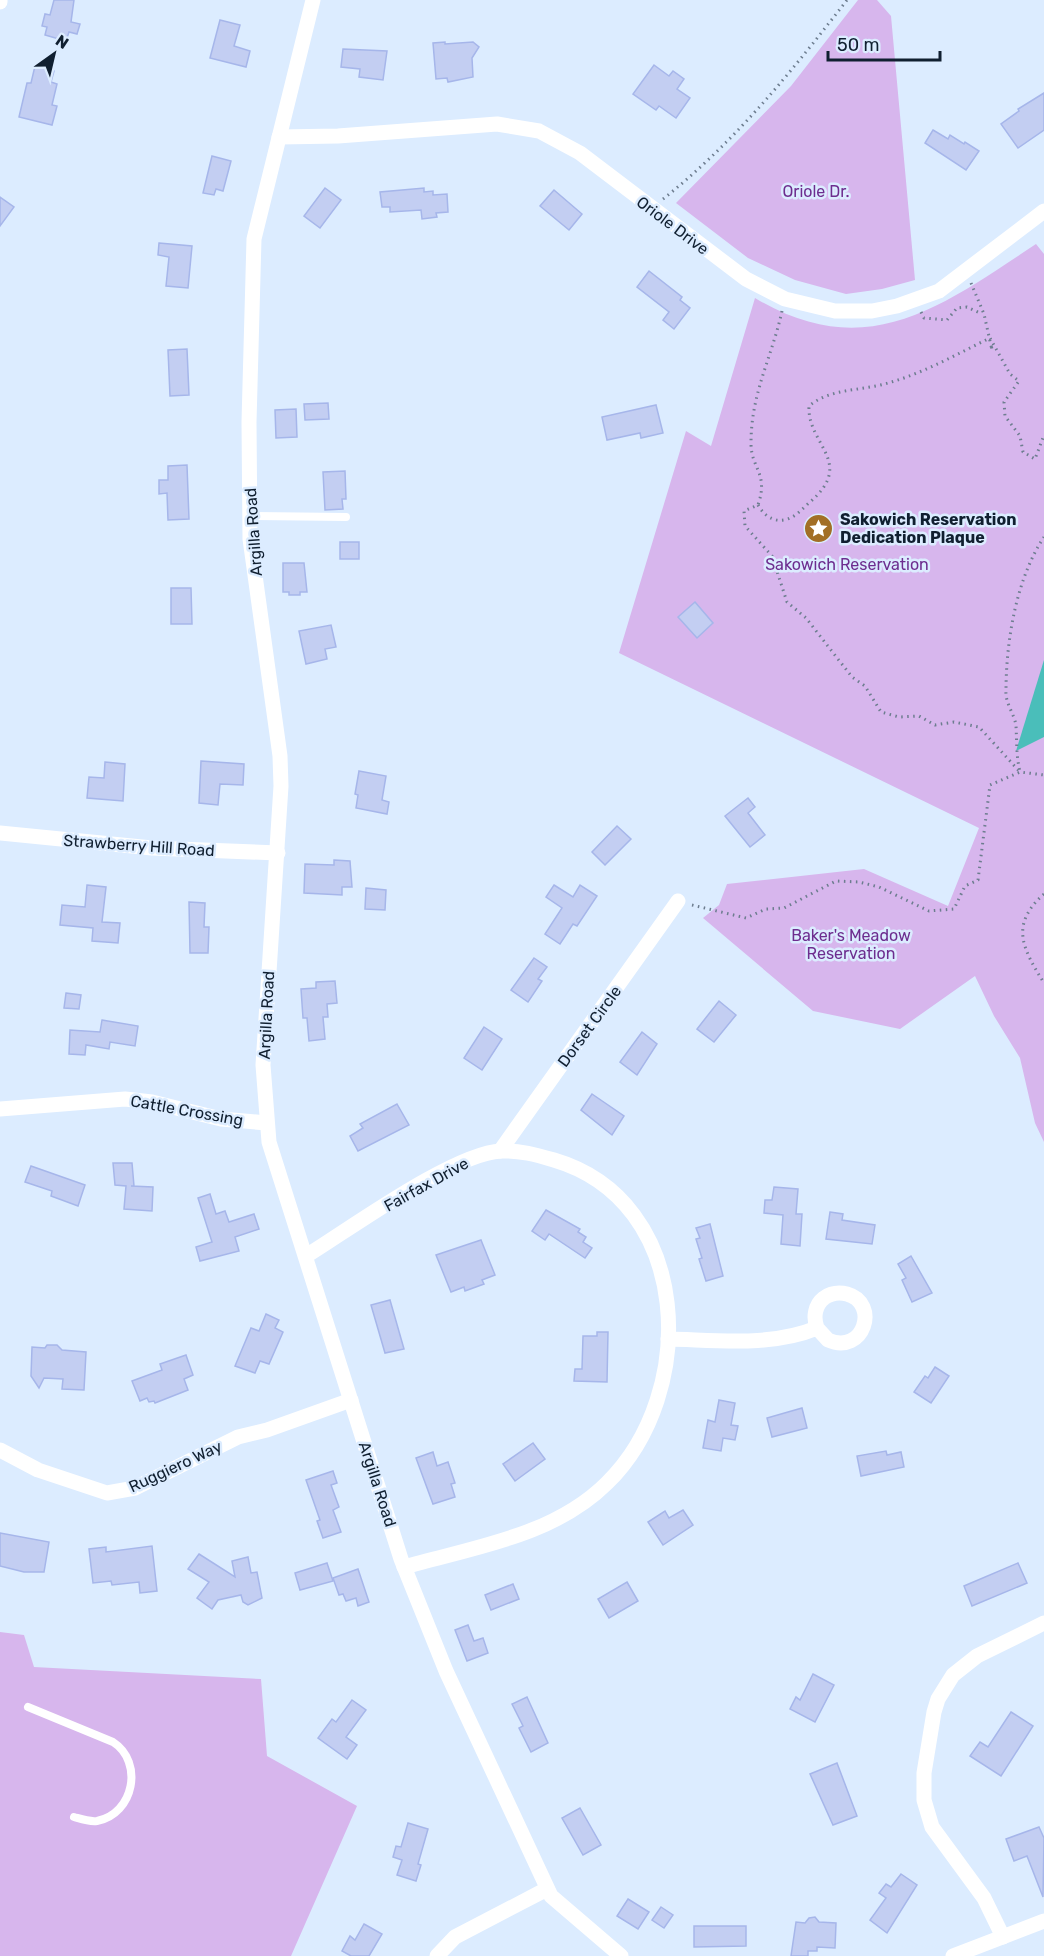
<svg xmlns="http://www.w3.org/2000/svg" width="1044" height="1956" font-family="Rubik,sans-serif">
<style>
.green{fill:#d7b6ed}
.water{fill:#4abeba}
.building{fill:#c3cef2;stroke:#a6b6ea;stroke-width:1.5}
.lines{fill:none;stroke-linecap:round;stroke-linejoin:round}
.path{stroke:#6d7d8f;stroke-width:3;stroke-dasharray:1.5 4.5;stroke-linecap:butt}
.lane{stroke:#fff;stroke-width:8}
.street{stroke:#fff;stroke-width:15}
.labels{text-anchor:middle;stroke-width:5;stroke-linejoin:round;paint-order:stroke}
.park-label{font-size:16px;fill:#6d2d8f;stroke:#dcecff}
.street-label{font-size:16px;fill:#101f30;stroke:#dcecff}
.poi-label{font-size:16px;font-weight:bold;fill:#101f30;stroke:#dcecff;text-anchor:start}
</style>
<rect width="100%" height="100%" fill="#dcecff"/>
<g class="green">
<polygon points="858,0 877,0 891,16 915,280 882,289 846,294 795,280 748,258 676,203 791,86"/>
<path d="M1036 244 1044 254V1142L1035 1123 1020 1058 994 1016 975 976 900 1029 813 1011 703 918 719 905 727 884 864 869 948 906 979 828 619 653 686 431 711 446 755 298C867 365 942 306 1036 244Z"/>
<polygon points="0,1632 24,1635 34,1667 261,1679 267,1756 357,1806 291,1956 0,1956"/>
</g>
<polygon class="water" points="1044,660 1044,737 1016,751"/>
<g class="building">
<polygon points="54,0 74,0 71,22 80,24 77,34 69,32 66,41 45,35 47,27 42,26 45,14 50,15"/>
<polygon points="220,20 240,25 234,46 250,51 246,67 210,58"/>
<polygon points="445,42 445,44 473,42 479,47 472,58 473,77 448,82 447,78 436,79 433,43"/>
<polygon points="343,49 387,51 383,80 359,77 360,69 341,67"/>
<polygon points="654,65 669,76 673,71 684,79 677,89 690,98 676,118 659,106 656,110 633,94"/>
<polygon points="35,66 54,71 51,82 57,84 52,105 57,106 52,125 19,117 27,83 31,83"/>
<polygon points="1044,93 1044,130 1018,148 1001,124 1019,111 1018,109"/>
<polygon points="933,130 948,139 950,135 964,144 965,142 979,151 966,170 925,143"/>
<polygon points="212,156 231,161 223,191 216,189 214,195 203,193"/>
<polygon points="325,188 341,200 320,228 304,216"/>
<polygon points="424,188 424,192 433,191 433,195 447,194 448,212 436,213 437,217 422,219 421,210 390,212 390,207 382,207 380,192"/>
<polygon points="554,190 582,214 569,230 540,206"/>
<polygon points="0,197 14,207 0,226"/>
<polygon points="159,243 192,246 188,288 166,286 169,257 158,255"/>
<polygon points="649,271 682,297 680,300 690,308 674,329 663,320 669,312 637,287"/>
<polygon points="187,349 189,395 170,396 168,350"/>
<polygon points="328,403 329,419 305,420 304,404"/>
<polygon points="656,405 663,433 641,438 640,433 607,440 602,417"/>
<polygon points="296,409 297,437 276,438 275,410"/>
<polygon points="187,465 189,519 168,520 167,493 159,494 159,480 168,480 168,466"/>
<polygon points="345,471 346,499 342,499 343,509 325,510 323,472"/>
<rect x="340" y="542" width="19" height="17"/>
<polygon points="283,563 304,563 307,592 300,592 300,595 289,595 289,592 283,592"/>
<polygon points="171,588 191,588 192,624 171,624"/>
<polygon points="695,602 713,623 697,638 678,617"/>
<polygon points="331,625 336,647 325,649 327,659 306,664 299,631"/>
<polygon points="201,761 244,764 243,785 220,784 218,805 199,803"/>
<polygon points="105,762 125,764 123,801 87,798 89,777 104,778"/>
<polygon points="359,771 386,776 382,800 389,802 387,814 356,808 358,795 355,794"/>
<polygon points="748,798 755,807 748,813 765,835 750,847 725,816"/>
<polygon points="617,826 631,839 605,865 592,852"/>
<polygon points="334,860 350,861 352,887 342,887 342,895 304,893 305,864 334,865"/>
<polygon points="87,885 106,887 102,922 120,923 118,943 92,941 93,928 60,925 62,905 85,907"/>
<polygon points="554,885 573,897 580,885 597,896 577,926 573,924 560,944 545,934 562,908 546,897"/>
<polygon points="366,888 386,890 385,910 365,909"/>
<polygon points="189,902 205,903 204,927 209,927 208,953 190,953"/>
<polygon points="534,958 547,967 538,979 542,981 528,1002 511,990"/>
<polygon points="335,981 337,1003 327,1004 328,1017 323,1017 325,1039 309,1041 307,1018 303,1018 301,989 316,988 316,982"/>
<polygon points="66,993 81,995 79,1009 64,1008"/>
<polygon points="719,1001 736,1015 714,1042 697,1029"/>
<polygon points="102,1020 138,1026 135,1046 110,1042 109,1049 86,1045 85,1055 69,1054 70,1030 100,1032"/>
<polygon points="484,1027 502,1039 482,1070 464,1058"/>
<polygon points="642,1032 657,1044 637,1075 620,1062"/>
<polygon points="592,1094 624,1116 612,1135 581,1110"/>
<polygon points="397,1104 409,1125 358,1151 350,1136 363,1128 360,1124"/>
<polygon points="113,1163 132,1163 134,1186 131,1186 153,1187 152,1211 124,1209 126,1186 115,1185"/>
<polygon points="31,1166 85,1185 78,1206 51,1196 52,1191 25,1182"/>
<polygon points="774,1187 798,1189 796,1214 802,1214 800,1246 781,1244 783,1215 764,1213 765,1200 772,1200"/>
<polygon points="210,1194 216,1214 225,1211 229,1222 254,1214 259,1229 235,1237 239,1251 200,1261 196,1247 212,1242 198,1198"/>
<polygon points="546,1210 580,1229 578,1232 586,1237 583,1242 592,1248 585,1258 549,1234 545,1240 532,1231"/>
<polygon points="830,1212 843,1214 842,1220 875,1225 872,1244 826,1239"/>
<polygon points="710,1224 723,1276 706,1281 699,1259 702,1258 696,1239 700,1238 696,1228"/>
<polygon points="481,1240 495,1275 482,1280 484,1284 465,1291 464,1287 451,1292 436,1255"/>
<polygon points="911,1256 932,1293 912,1302 902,1280 906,1278 898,1264"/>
<polygon points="390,1300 404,1349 385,1353 371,1305"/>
<polygon points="266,1314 279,1320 275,1328 283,1332 269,1364 260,1361 255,1373 235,1366 251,1328 259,1331"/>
<polygon points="597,1332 608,1332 607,1382 574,1381 575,1369 582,1369 583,1336 597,1336"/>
<polygon points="47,1345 57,1345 62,1350 86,1352 84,1390 62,1389 63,1379 44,1378 39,1388 31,1376 32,1347 45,1348"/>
<polygon points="186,1355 193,1375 184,1379 188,1390 155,1403 154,1401 149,1402 147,1398 140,1401 132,1381 162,1370 160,1364"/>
<polygon points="935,1367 949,1376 931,1403 914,1392 925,1376 928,1378"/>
<polygon points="719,1400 735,1403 731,1425 738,1426 735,1440 723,1438 721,1451 703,1448 708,1420 715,1422"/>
<polygon points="802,1408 807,1428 772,1437 767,1418"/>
<polygon points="533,1443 545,1459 515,1481 503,1464"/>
<polygon points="886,1451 887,1455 901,1452 904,1467 861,1476 857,1456"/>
<polygon points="433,1452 437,1466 448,1462 455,1483 451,1484 455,1497 433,1504 416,1458"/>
<polygon points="333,1471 337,1483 331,1485 339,1507 333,1510 341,1532 323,1538 317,1521 320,1520 306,1480"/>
<polygon points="683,1510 693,1525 663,1545 648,1522 665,1511 669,1518"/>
<polygon points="0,1533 49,1542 44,1572 24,1572 0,1566"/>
<polygon points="152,1546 157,1591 140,1593 139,1582 112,1585 111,1581 93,1583 89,1549 106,1547 106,1552"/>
<polygon points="199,1554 235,1577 232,1561 248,1557 251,1573 257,1572 262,1598 248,1605 243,1602 241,1595 218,1600 212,1609 197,1598 209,1582 188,1569"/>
<polygon points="327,1563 333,1581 300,1590 295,1573"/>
<polygon points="1018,1563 1027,1583 972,1606 964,1586"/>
<polygon points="358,1569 369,1602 358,1606 356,1598 346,1601 343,1594 339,1595 333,1578"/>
<polygon points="627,1582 638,1601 609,1618 598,1599"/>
<polygon points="513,1584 519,1599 491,1610 485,1595"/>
<polygon points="468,1625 474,1641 483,1638 488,1653 467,1661 455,1630"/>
<polygon points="813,1674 834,1685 815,1722 790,1709 796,1697 800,1700"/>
<polygon points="527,1697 548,1743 531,1752 519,1728 523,1726 512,1704"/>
<polygon points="352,1700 366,1710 346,1737 357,1745 347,1759 318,1738 332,1719 336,1722"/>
<polygon points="1011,1712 1033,1726 1001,1776 970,1756 980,1742 988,1747"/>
<polygon points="837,1763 857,1816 833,1825 810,1774"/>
<polygon points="580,1808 601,1845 583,1855 562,1818"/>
<polygon points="408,1823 428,1829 418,1864 421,1865 416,1881 397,1875 402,1860 393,1857 396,1846 401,1847"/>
<polygon points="1039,1827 1044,1838 1043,1897 1027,1856 1014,1861 1006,1839"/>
<polygon points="901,1874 917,1885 887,1933 870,1920 886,1898 879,1893 886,1884 891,1887"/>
<polygon points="628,1899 649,1912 638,1929 617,1916"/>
<polygon points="661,1907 673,1915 664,1928 652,1920"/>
<polygon points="815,1917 819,1922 836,1923 835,1948 817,1947 817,1951 808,1951 808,1956 791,1956 796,1922 805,1923 809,1918"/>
<polygon points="364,1924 382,1934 369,1956 351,1956 342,1951 350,1936 355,1940"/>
<polygon points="694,1926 746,1926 746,1946 694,1947"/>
</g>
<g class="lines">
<g class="path">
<path d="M663 199C734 143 792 71 847 0"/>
<polyline points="971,283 984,314 992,350 991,343"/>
<path d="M782 311C772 357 751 393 751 443 751 469 769 473 758 505L744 511 745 526 772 556 787 602 806 618 852 677 865 686 881 712 899 717 919 716 935 725 954 722 979 727 1020 772C1016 755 1017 743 1016 726 1015 715 1005 703 1006 691 1006 642 1016 579 1044 537"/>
<polyline points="921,312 924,318 947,320 957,308 967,307 982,314"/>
<path d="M758 505C763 514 772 522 784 520 795 518 802 509 810 502 856 462 807 445 809 406 830 388 862 391 888 383 924 373 957 354 990 338L1010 374 1019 381 1004 402 1005 416 1020 436 1023 452 1035 459 1044 435"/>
<path d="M1044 894C1009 925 1023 949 1044 983"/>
<polyline points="692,905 746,918 766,909 784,908 836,881 859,882 879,887 929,911 954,909 965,886 978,880 990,785 1020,772 1044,775"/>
</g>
<g class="lane">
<polyline points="250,516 346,517"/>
<path d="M28 1707 113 1742C144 1762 134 1814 97 1821 89 1822 81 1819 74 1817"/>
</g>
<g class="street">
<polyline points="313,0 254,239 249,422 250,539 280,756 281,786 263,1065 269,1142 401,1559 446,1671 551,1896 621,1956"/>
<polyline points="0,2 0,0"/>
<polyline points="279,137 338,136 497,124 539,131 580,153 746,279 785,299 835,311 872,311 897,306 939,291 1044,211"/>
<polyline points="0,833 152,848 278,853"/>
<polyline points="0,1109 125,1099 152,1102 221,1119 267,1123"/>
<polyline points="500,1151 678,901"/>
<path d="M306 1256C350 1229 454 1153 501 1151 519 1150 537 1155 554 1160 693 1201 699 1393 607 1483 554 1536 474 1547 404 1567"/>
<path d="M668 1339C717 1340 771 1347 817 1328L828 1340C864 1356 880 1303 847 1294 839 1292 831 1293 824 1298 815 1305 813 1317 817 1328"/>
<polyline points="0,1450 38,1470 107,1493 135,1488 238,1437 267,1430 351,1400"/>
<polyline points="1003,1937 984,1898 932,1827 924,1800 924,1773 934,1712 938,1699 953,1675 977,1656 1044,1623"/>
<polyline points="437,1956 455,1937 547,1889"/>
<polyline points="953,1956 1044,1921"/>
</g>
</g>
<defs>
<symbol id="sight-disc" viewBox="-11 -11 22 22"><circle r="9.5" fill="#a26f26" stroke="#dcecff"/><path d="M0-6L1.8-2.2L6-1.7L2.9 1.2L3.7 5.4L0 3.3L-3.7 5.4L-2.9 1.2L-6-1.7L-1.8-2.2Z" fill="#fff"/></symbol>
</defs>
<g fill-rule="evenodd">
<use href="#sight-disc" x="802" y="512" width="33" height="33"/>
</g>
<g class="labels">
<g class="park-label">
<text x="816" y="197">Oriole Dr.</text>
<text x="847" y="570">Sakowich Reservation</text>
<text x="851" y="941">Baker's Meadow<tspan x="851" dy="18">Reservation</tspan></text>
</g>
<g class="street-label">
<text transform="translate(673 225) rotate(37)" y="6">Oriole Drive</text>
<text transform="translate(253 532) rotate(-94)" y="6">Argilla Road</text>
<text transform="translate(139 845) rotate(4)" y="6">Strawberry Hill Road</text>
<text transform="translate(266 1015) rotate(-87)" y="6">Argilla Road</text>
<text transform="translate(589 1026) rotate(-54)" y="6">Dorset Circle</text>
<text transform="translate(187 1110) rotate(10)" y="6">Cattle Crossing</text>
<text transform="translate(426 1184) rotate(-29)" y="6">Fairfax Drive</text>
<text transform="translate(175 1466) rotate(-25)" y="6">Ruggiero Way</text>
<text transform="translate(378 1484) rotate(72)" y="6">Argilla Road</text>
</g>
<g class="poi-label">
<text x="840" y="525">Sakowich Reservation<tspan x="840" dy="18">Dedication Plaque</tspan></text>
</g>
</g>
<g transform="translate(54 54) rotate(34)" stroke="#dcecff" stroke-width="4.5" paint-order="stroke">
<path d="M0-4.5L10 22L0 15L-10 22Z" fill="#101f30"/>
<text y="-9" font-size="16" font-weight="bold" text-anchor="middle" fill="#101f30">N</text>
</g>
<path d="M828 51v9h112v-9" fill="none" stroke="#101f30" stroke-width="3"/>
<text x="837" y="51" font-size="18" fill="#101f30" stroke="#dcecff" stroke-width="4.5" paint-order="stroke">50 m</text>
</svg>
